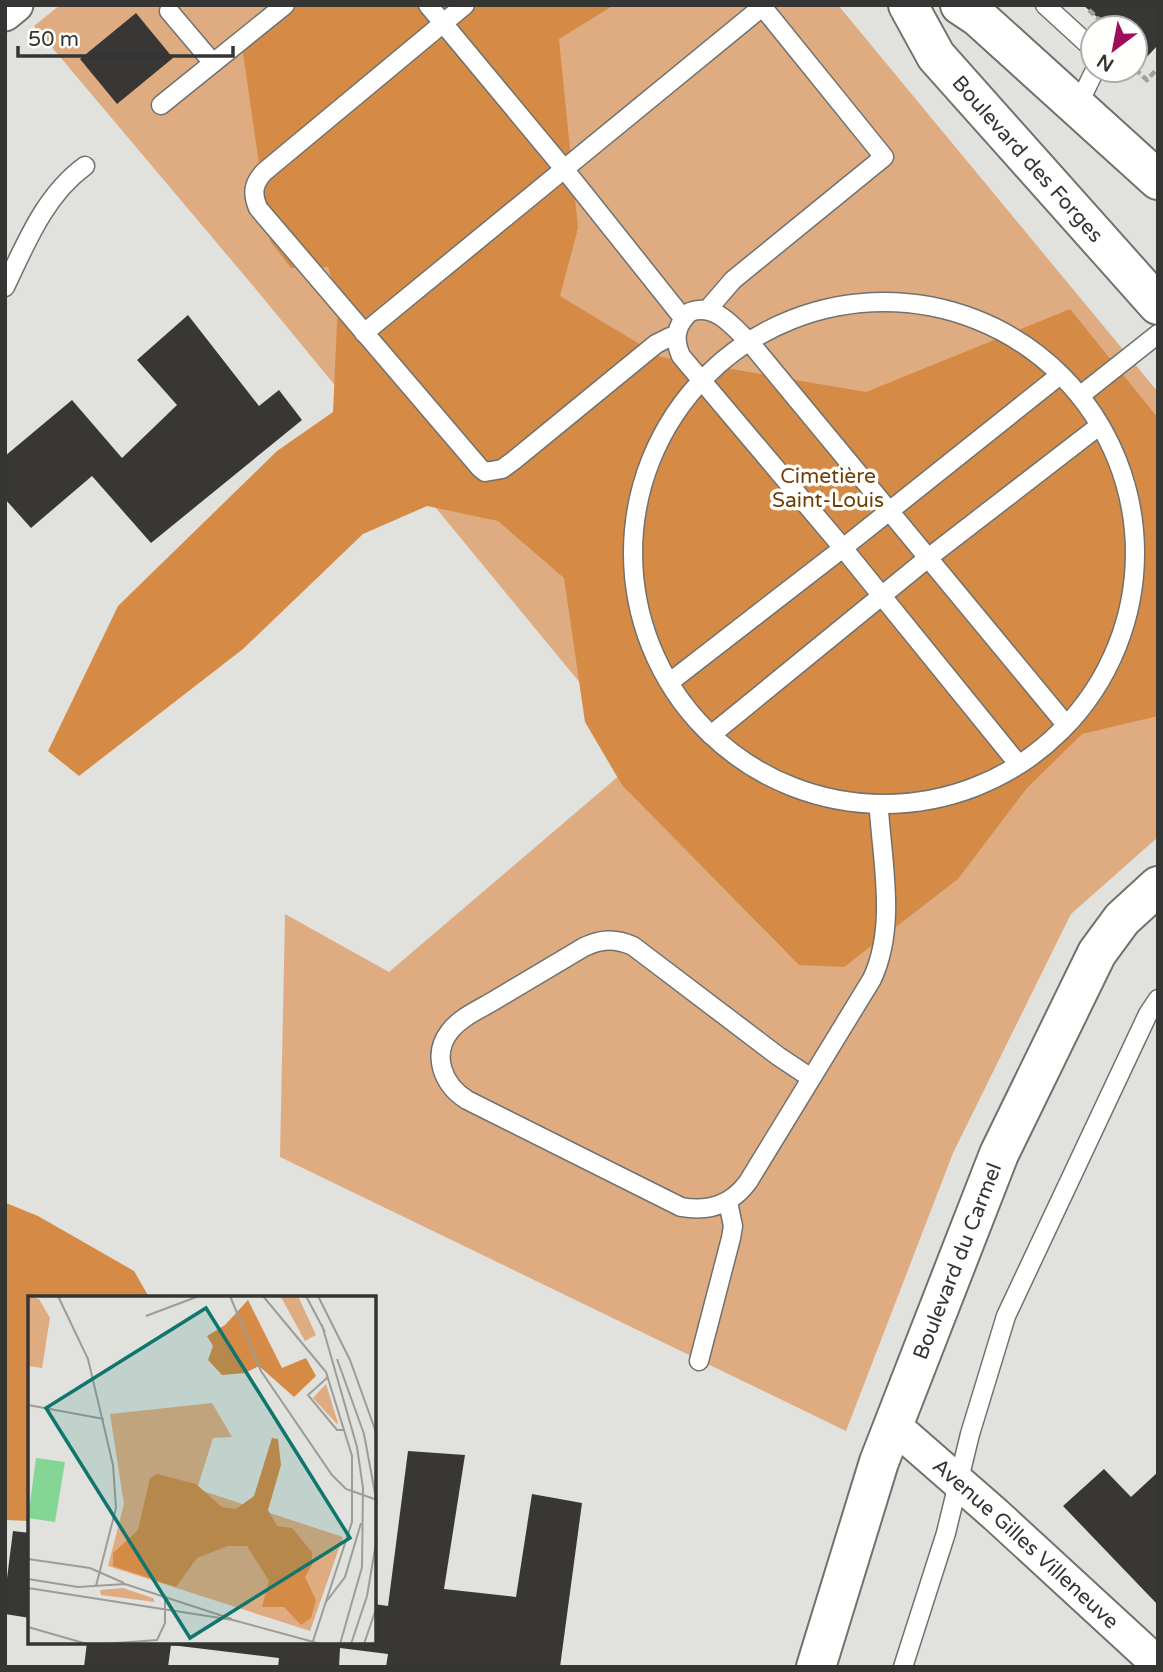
<svg xmlns="http://www.w3.org/2000/svg" width="1163" height="1672" font-family="'Varela Round',sans-serif">
<style>
.green{fill:#dfac81}
.forest{fill:#d58b46}
.building{fill:#393735}
.lines{fill:none;stroke-linecap:round;stroke-linejoin:round}
.service-casing{stroke:#71716d;stroke-width:21}
.minor-casing{stroke:#71716d;stroke-width:37}
.tertiary-casing{stroke:#71716d;stroke-width:42}
.secondary-casing{stroke:#71716d;stroke-width:42}
.path{stroke:#a0a09d;stroke-width:4.5;stroke-dasharray:7 3.5;stroke-linecap:butt}
.service{stroke:#fff;stroke-width:18}
.minor{stroke:#fff;stroke-width:33}
.tertiary{stroke:#fff;stroke-width:38}
.secondary{stroke:#fff;stroke-width:38}
.labels{text-anchor:middle;stroke-width:7;stroke-linejoin:round;paint-order:stroke}
.street-label{font-size:21px;fill:#353534;stroke:#fffffe}
.park-label{font-size:21px;fill:#6f3f08;stroke:#fffffe}
.inset-road{fill:none;stroke:#9c9c99;stroke-width:2}
.view{fill:#0f766e;fill-opacity:0.15;stroke:#0f766e;stroke-width:3.5}
.inset-edge{fill:none;stroke:#353534;stroke-width:3.5}
</style>
<rect width="100%" height="100%" fill="#e1e1dd"/>
<polygon class="green" points="60,5 838,5 1158,392 1158,837 1071,914 1063,930 953,1153 846,1431 280,1157 285,914 389,972 641,757 254,287 34,26"/>
<g class="forest">
<polygon points="271,5 614,5 559,39 578,228 560,296 661,357 866,392 1070,309 1158,418 1158,716 1082,734 1027,788 958,879 844,967 799,965 622,785 585,722 564,578 498,521 427,506 363,534 243,649 79,776 48,751 118,606 277,451 333,412 338,301 328,267 291,268 270,241 243,53"/>
<polygon points="6,1203 38,1216 134,1271 149,1297 30,1298 30,1521 5,1520"/>
</g>
<g class="building">
<polygon points="1083,5 1158,5 1158,45 1145,59 1135,50 1135,28 1110,28"/>
<polygon points="136,13 173,58 117,104 80,59"/>
<polygon points="188,315 259,406 279,390 302,420 151,543 92,476 31,528 5,499 5,456 72,400 122,458 177,405 137,360"/>
<polygon points="408,1451 465,1455 444,1589 516,1597 532,1494 582,1503 560,1667 386,1667 388,1654 340,1648 339,1667 278,1667 279,1658 171,1645 168,1667 84,1667 87,1642 374,1642 374,1604 388,1606"/>
<polygon points="1104,1469 1131,1497 1158,1472 1158,1605 1063,1506"/>
<polygon points="13,1531 30,1533 30,1618 5,1614 5,1594"/>
</g>
<g class="lines">
<defs>
<g id="service">
<polyline points="428,5 565,170 683,318"/>
<path d="M465 5 264 172C253 184 252 193 258 208L480 468 485 472 502 469 513 461 656 344 670 337H676"/>
<polyline points="1045,5 1093,49"/>
<polyline points="169,11 213,63"/>
<polyline points="161,105 285,5"/>
<polyline points="1077,107 1095,70"/>
<path d="M5 287C26 243 45 195 85 166"/>
<circle cx="884" cy="553" r="251"/>
<polyline points="708,309 733,280 884,157 761,5"/>
<polyline points="364,333 762,7"/>
<polyline points="1081,395 1158,334"/>
<polyline points="670,682 843,548 1060,375"/>
<polyline points="711,735 928,558 1099,426"/>
<path d="M1015 760 843 548 681 356C673 338 676 325 690 312 716 302 735 329 752 345L1063 721"/>
<path d="M811 1078 778 1056 633 946C615 938 601 939 584 947 554 965 525 982 495 1000 480 1009 461 1017 450 1031 431 1055 443 1085 467 1100L681 1207C709 1212 731 1205 748 1182L872 979C896 928 883 866 879 811"/>
<polyline points="699,1361 731,1238 733,1226 728,1202"/>
<polyline points="903,1667 946,1533 970,1434 1006,1316 1148,1014 1158,999"/>
</g>
<g id="minor">
<polyline points="5,14 16,5"/>
<path id="s1" d="M893 1425 996 1515 1158 1664"/>
</g>
<g id="tertiary">
<path id="s2" d="M816 1667 879 1462 999 1154 1097 953 1122 919 1158 886"/>
</g>
<g id="secondary">
<path id="s3" d="M908 5 936 56 1158 305"/>
<polyline points="960,5 978,17 1158,180"/>
</g>
</defs>
<use href="#service" class="service-casing"/>
<use href="#minor" class="minor-casing"/>
<use href="#tertiary" class="tertiary-casing"/>
<use href="#secondary" class="secondary-casing"/>
<g class="path">
<polyline points="1089,10 1108,28"/>
<polyline points="1157,46 1158,47"/>
<polyline points="1135,69 1147,80 1158,68"/>
</g>
<use href="#service" class="service"/>
<use href="#minor" class="minor"/>
<use href="#tertiary" class="tertiary"/>
<use href="#secondary" class="secondary"/>
</g>
<g class="labels">
<g class="street-label">
<text dy="7" stroke="none"><textPath href="#s3" startOffset="196">Boulevard des Forges</textPath></text>
<text dy="7" stroke="none"><textPath href="#s2" startOffset="430">Boulevard du Carmel</textPath></text>
<text dy="7" stroke="none"><textPath href="#s1" startOffset="178">Avenue Gilles Villeneuve</textPath></text>
</g>
<g class="park-label">
<text x="828" y="483">Cimetière<tspan x="828" dy="24">Saint-Louis</tspan></text>
</g>
</g>
<g transform="translate(28 1296)">
<rect width="348" height="348" fill="#e1e1dd"/>
<path d="M0 0 11 3 22 22 14 72 0 70ZM270 0 288 39 277 45 253 1ZM298 88 310 127 309 128 285 102ZM184 107 204 141 185 142 169 193 315 241 282 335 80 270 96 208 82 118ZM95 292 125 302 127 306 73 299 72 294Z" fill="#dfac81"/>
<path d="M220 4 254 72 278 62 288 80 266 101 231 70 217 77 194 79 180 64 185 50 179 40 197 29ZM244 142 250 143 253 169 240 214 249 230 264 232 284 256V269L277 281 288 304 283 322 273 329 256 311H234L241 285 219 250H200L169 262 148 291 85 270V257L110 234 122 182 129 178 168 188 194 211 208 213 226 200Z" fill="#d58b46"/>
<path d="M8 162 37 166 27 226 0 222Z" fill="#85d694"/>
<path class="inset-road" d="M30 0 60 63 85 169 88 212 68 290M202 0 233 75 304 179 318 193 349 204M235 0 298 76 324 160V226L285 345M278 0 297 36M290 0 322 64 349 139M118 20 171 0M294 29 329 151 335 192 334 271 312 348M309 63 336 138 349 208M300 81 280 99 309 134H317M0 109 76 123M0 263 62 272 96 287M0 283 50 291 97 288 204 323M0 292 205 324 293 348M298 306 317 281 333 227M0 331 59 348M76 348 129 344 137 327V300M323 348 339 300 349 241M336 348 349 310"/>
<path class="view" d="M178 12 322 242 162 342 18 112Z"/>
<rect width="348" height="348" class="inset-edge"/>
</g>
<rect width="1163" height="1672" fill="none" stroke="#353534" stroke-width="14"/>
<g transform="translate(1114 49) rotate(212)"><circle r="33" fill="#fffffe" stroke="#aeaead" stroke-width="2"/>
<path d="M0-5L12 26L0 18L-12 26Z" fill="#9d0f5c"/>
<text y="-10" font-size="19" font-weight="bold" text-anchor="middle" fill="#353534">N</text>
</g>
<path d="M18 46v10h215v-10" fill="none" stroke="#353534" stroke-width="3.5"/>
<text x="28" y="46" font-size="21" fill="#353534" stroke="#fffffe" stroke-width="5" paint-order="stroke">50 m</text>
</svg>
